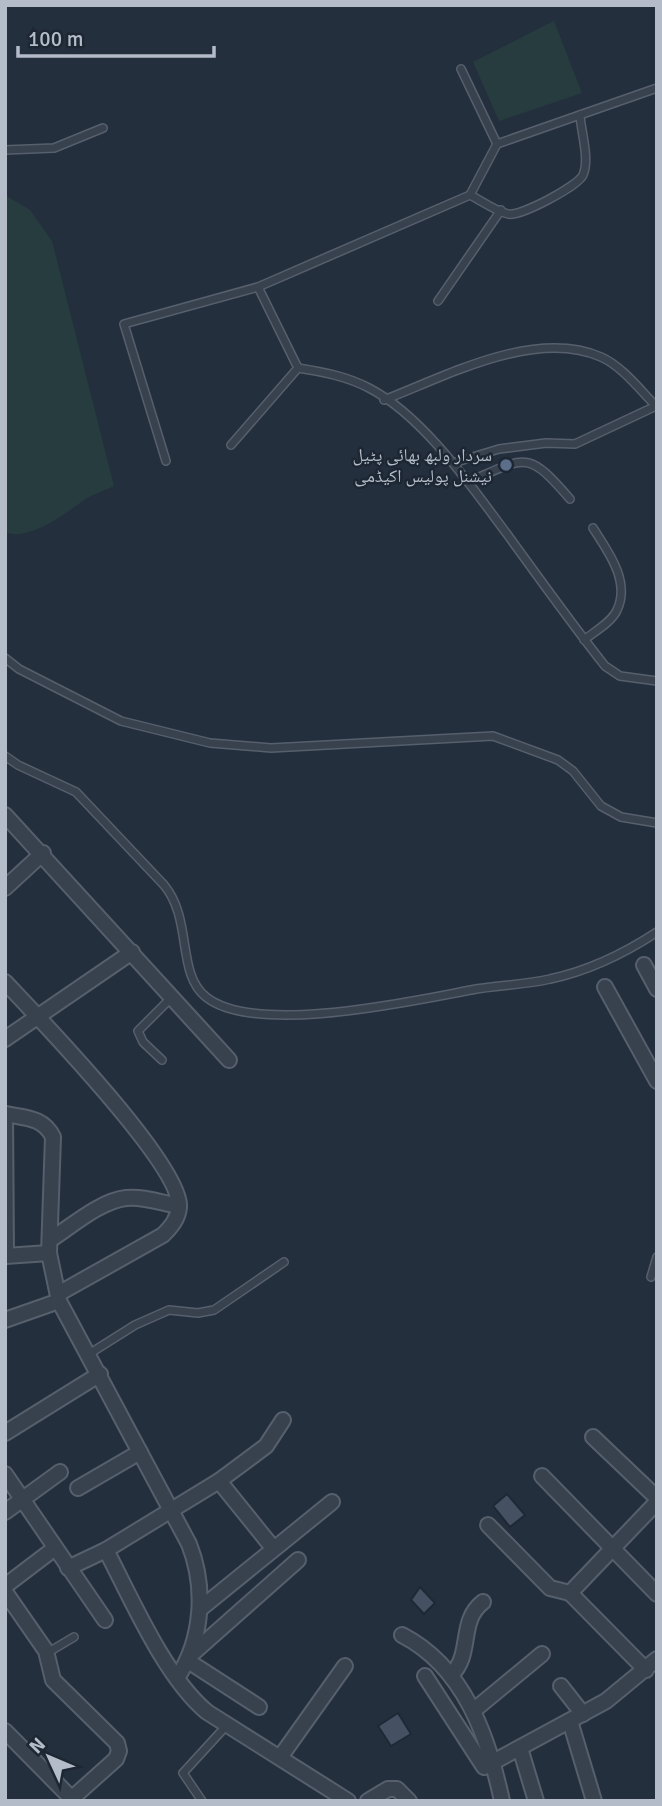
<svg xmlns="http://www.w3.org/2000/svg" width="662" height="1806" font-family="Signika,'Noto Naskh Arabic',sans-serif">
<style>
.green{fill:#263c3f}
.building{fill:#455162;stroke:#1f2835;stroke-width:2}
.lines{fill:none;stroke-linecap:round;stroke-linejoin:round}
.service-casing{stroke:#565f6c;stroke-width:10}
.minor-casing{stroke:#565f6c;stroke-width:18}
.service{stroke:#38414e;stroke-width:7}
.minor{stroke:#38414e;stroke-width:14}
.service-dot{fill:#5c6f8a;stroke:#1d2633;stroke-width:2.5}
.labels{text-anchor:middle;stroke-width:5;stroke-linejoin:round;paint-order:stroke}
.poi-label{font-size:18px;fill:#b4bcc9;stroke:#1d2633;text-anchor:end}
</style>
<rect width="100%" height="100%" fill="#242f3e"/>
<g class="green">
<polygon points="554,21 582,93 499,121 473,62"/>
<path d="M5 195 30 210 52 241 114 486C104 491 93 494 84 500 66 513 29 542 5 532Z"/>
</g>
<g class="building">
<polygon points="507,1494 525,1515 510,1527 493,1506"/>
<polygon points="420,1587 435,1603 424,1614 411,1600"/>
<polygon points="398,1713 411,1734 391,1746 378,1726"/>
</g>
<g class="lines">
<defs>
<g id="service">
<polyline points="461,69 497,144 657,88"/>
<polyline points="5,150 54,148 103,128"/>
<path d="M470 195C482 201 495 211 508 214 520 217 578 186 583 175 590 159 581 132 580 115"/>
<polyline points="438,301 501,210"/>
<path d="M298 368C323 372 346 376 369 388 423 416 471 486 507 534 539 578 571 623 605 666L620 676 657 681"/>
<path d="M384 400C446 376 535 328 601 357 622 366 641 391 657 407"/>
<polyline points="231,445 298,368 258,287"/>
<polyline points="166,461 124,324 258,287 470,195 497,144"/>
<polyline points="453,463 499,449 546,443 575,444 656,406"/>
<path d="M468 482C526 457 527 449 570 499"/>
<path d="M584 640C594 632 612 622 617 610 631 581 607 550 593 528"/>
<polyline points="5,658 19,669 121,721 210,743 271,748 493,736 558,760 573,771 601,806 621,817 657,823"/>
<path d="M5 756 18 765 76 792 164 885C193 920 176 973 206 997 255 1036 412 1001 471 990 498 985 525 985 550 979 588 971 625 953 657 932"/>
<polyline points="162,1060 143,1042 138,1031 172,997"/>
<polyline points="651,1277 657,1257"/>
<polyline points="89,1354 135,1325 169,1310 198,1313 214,1310 284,1262"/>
<polyline points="47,1653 74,1637"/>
<polyline points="202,1801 183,1773 227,1725"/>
</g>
<g id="minor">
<polyline points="5,815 229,1060"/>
<polyline points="5,888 43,853"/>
<polyline points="644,965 657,989"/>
<path d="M5 982C37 1016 183 1167 179 1207 178 1219 171 1227 163 1235L58 1294"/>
<polyline points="605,987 657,1081"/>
<polyline points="5,1039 132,952"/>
<polyline points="5,1114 6,1256"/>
<path d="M6 1114C25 1118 43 1117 53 1137L49 1253 59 1301 189 1544C206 1587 203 1639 177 1678"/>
<path d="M50 1240C72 1226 100 1201 126 1198 143 1196 162 1203 179 1206"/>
<polyline points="5,1256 49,1253"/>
<polyline points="5,1320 59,1301"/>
<polyline points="5,1433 100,1374"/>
<polyline points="593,1437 657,1498"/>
<polyline points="5,1474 105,1620"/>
<polyline points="542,1476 657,1594"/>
<polyline points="219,1481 273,1548"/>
<polyline points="78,1488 140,1452"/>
<polyline points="5,1512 60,1472"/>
<polyline points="488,1525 550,1588 570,1593 657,1502"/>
<path d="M106 1550C132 1600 165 1677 207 1712L348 1801"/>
<polyline points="68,1568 106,1550 219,1481 266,1446 283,1420"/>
<polyline points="5,1586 55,1548"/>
<polyline points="5,1592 46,1651 53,1680 117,1743 119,1751 116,1759 69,1801"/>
<polyline points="570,1593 646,1670"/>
<polyline points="200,1609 332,1502"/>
<path d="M402 1635C464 1667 488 1736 502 1801"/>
<polyline points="193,1653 298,1560"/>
<polyline points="188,1661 259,1707"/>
<path d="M451 1675C473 1655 458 1621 483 1602"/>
<polyline points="425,1676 484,1767 606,1701 657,1659"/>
<polyline points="561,1686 583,1714"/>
<polyline points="473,1711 542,1654"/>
<polyline points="570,1721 594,1801"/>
<polyline points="5,1731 74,1801"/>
<polyline points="520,1748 536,1801"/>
<polyline points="281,1756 345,1666"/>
<polyline points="368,1801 388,1789 397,1789 409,1801"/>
</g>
</defs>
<use href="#service" class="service-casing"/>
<use href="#minor" class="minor-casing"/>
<use href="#service" class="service"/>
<use href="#minor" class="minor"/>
</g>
<circle class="service-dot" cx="506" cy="465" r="7"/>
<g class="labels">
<g class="poi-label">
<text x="492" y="461">سردار ولبھ بھائی پٹیل<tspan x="492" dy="21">نیشنل پولیس اکیڈمی</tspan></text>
</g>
</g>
<rect width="662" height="1806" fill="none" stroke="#b4bcc9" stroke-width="14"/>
<g transform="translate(49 1757) rotate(314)" stroke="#1d2633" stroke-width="5" paint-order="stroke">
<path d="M0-5L12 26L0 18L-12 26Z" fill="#b4bcc9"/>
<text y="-10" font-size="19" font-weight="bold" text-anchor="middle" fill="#b4bcc9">N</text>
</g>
<path d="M18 46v10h196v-10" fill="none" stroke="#b4bcc9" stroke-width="3.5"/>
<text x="28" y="46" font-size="21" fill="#b4bcc9" stroke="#1d2633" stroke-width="5" paint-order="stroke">100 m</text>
</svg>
